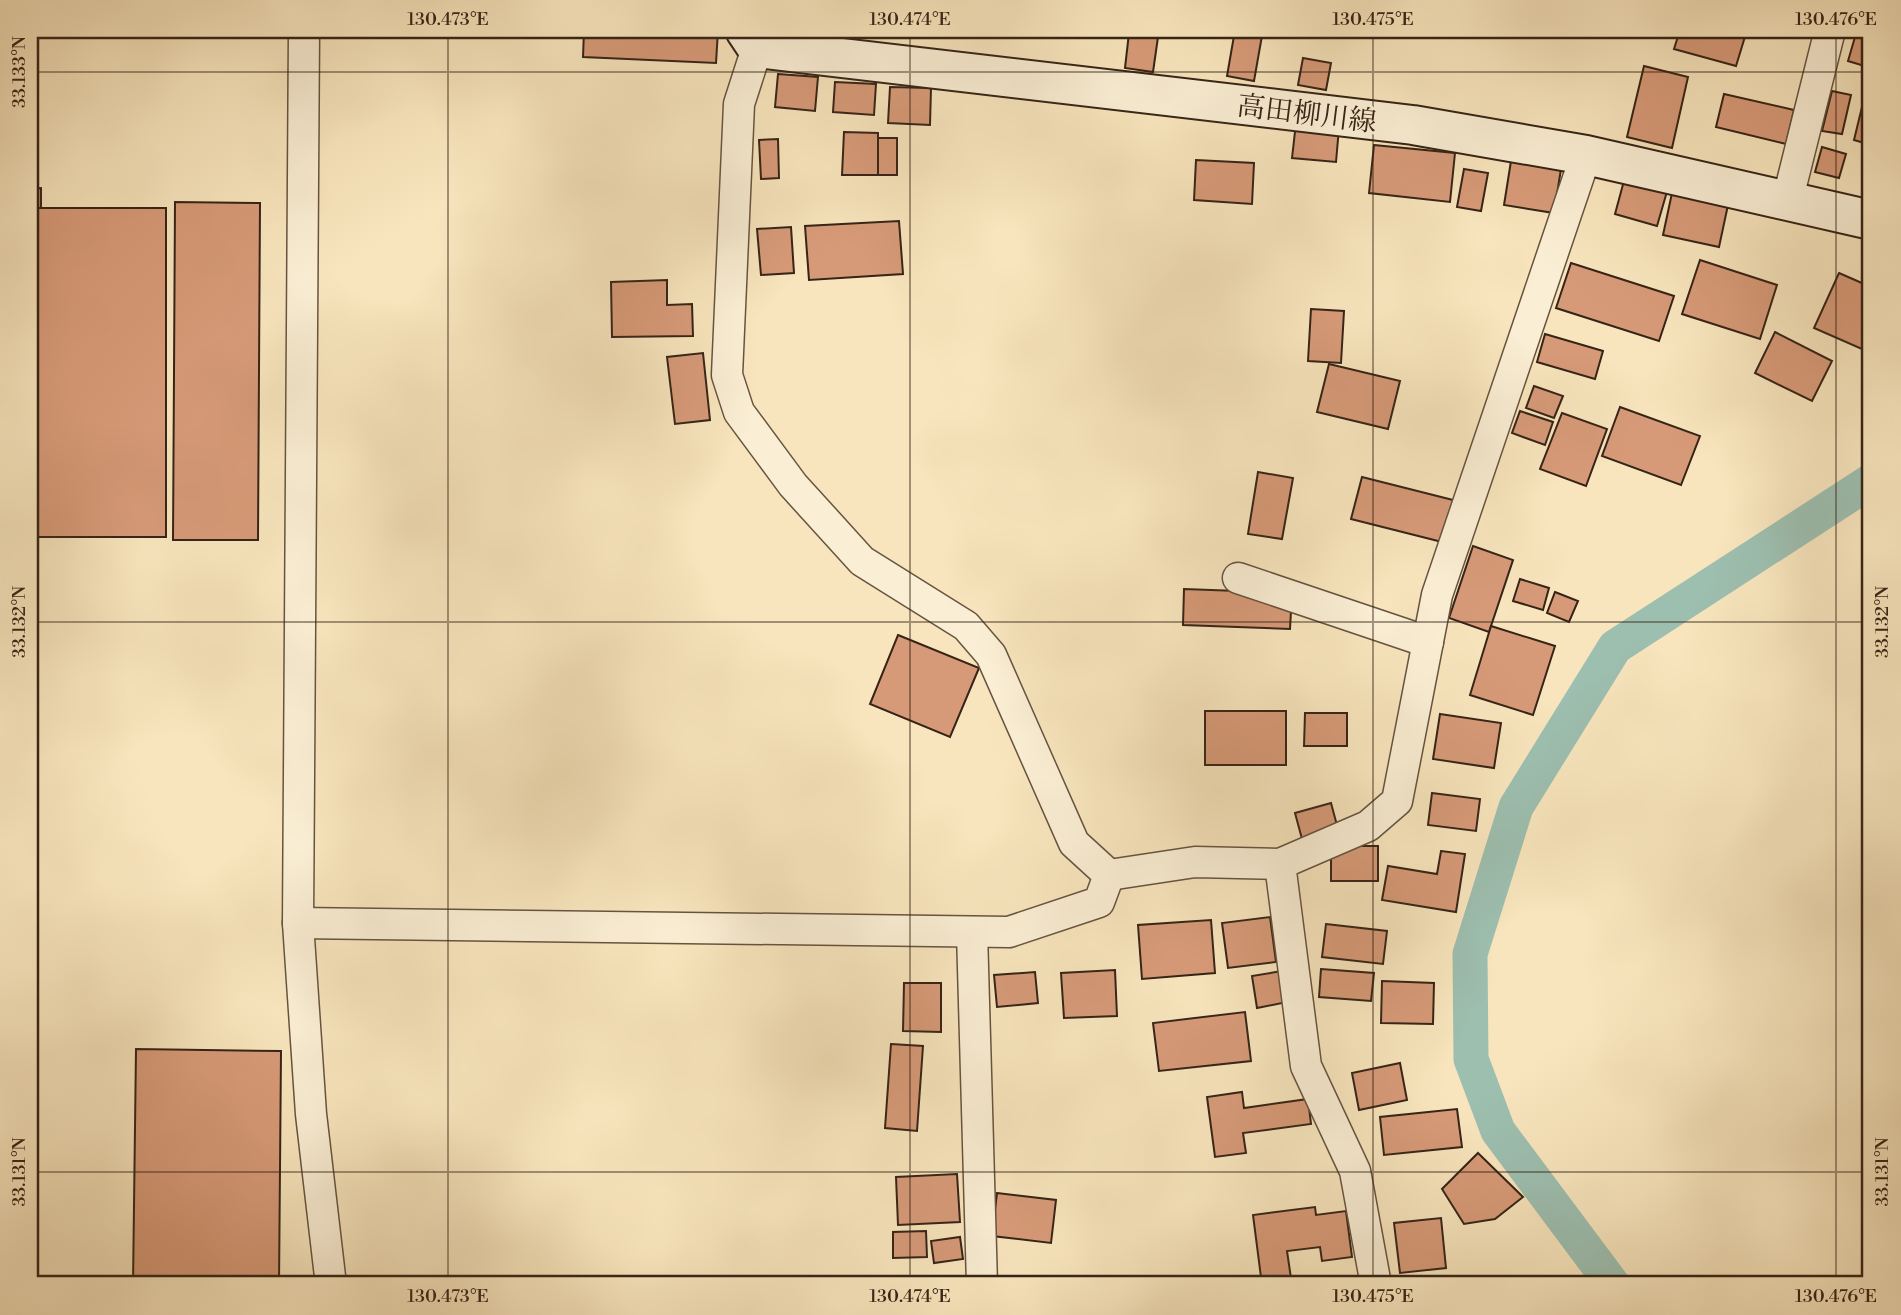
<svg xmlns="http://www.w3.org/2000/svg" width="1901" height="1315" font-family="'Libre Bodoni','Noto Serif JP',serif">
<style>
.lines{fill:none;stroke-linecap:round;stroke-linejoin:round}
.canal{stroke:#9dbfb0;stroke-width:35}
.building{fill:#d79a78;stroke:#362417;stroke-width:2}
.minor-casing{stroke:#665440;stroke-width:33}
.secondary-casing{stroke:#362417;stroke-width:42}
.minor{stroke:#faeed4;stroke-width:30}
.secondary{stroke:#faeed4;stroke-width:38}
.ticks{fill:none;stroke:#362417;stroke-width:2;stroke-opacity:0.45}
.labels{text-anchor:middle;stroke-width:5;stroke-linejoin:round;paint-order:stroke}
.street-label{font-size:28px;fill:#362417;stroke:#faeed4}
.neatline{fill:none;stroke:#362417;stroke-width:2.5}
.ticks-label{font-size:18px;text-anchor:middle;fill:#362417}
</style>
<rect width="100%" height="100%" fill="#f8e5bd"/>
<filter id="stains"><feTurbulence type="fractalNoise" baseFrequency=".00286" numOctaves="4"/><feColorMatrix values="0 0 0 0 .2 0 0 0 0 .09 0 0 0 0 .02 0 0 0 .5 -.17"/></filter>
<radialGradient id="worn" r=".72"><stop offset=".6" stop-color="#630" stop-opacity="0"/><stop offset="1" stop-color="#630" stop-opacity=".3"/></radialGradient>
<g class="lines">
<polyline class="canal" points="1613,1285 1498,1131 1471,1059 1470,954 1516,807 1615,647 1871,481"/>
</g>
<g class="building">
<polygon points="584,30 718,30 716,63 583,57"/>
<polygon points="1235,30 1263,30 1254,81 1227,76"/>
<polygon points="1680,30 1747,30 1736,66 1674,49"/>
<polygon points="1129,33 1158,37 1153,72 1125,68"/>
<polygon points="1855,37 1871,40 1871,68 1848,61"/>
<polygon points="1303,58 1331,63 1326,90 1298,85"/>
<polygon points="1644,66 1688,77 1672,148 1627,137"/>
<polygon points="778,74 818,77 815,111 775,107"/>
<polygon points="835,82 876,84 874,115 833,112"/>
<polygon points="890,87 931,88 930,125 888,123"/>
<polygon points="1832,91 1851,95 1842,134 1822,131"/>
<polygon points="1724,94 1794,110 1786,144 1716,127"/>
<polygon points="1862,107 1871,109 1871,145 1854,140"/>
<polygon points="1296,123 1339,128 1336,162 1292,158"/>
<polygon points="844,132 878,133 878,175 842,175"/>
<rect x="878" y="138" width="19" height="37"/>
<polygon points="778,139 779,178 761,179 759,140"/>
<polygon points="1374,145 1455,153 1450,202 1369,193"/>
<polygon points="1822,147 1846,154 1839,178 1815,172"/>
<polygon points="1196,160 1254,163 1252,204 1194,200"/>
<polygon points="1511,161 1561,169 1554,213 1504,205"/>
<polygon points="1464,169 1488,173 1481,211 1457,207"/>
<polygon points="1625,177 1668,188 1657,226 1615,214"/>
<polygon points="41,188 41,208 30,208 30,189"/>
<polygon points="1672,193 1728,205 1719,247 1663,235"/>
<polygon points="175,202 260,203 258,540 173,540"/>
<rect x="30" y="208" width="136" height="329"/>
<polygon points="899,221 903,274 809,280 805,226"/>
<polygon points="791,227 794,273 761,275 757,229"/>
<polygon points="1700,260 1777,285 1760,339 1682,314"/>
<polygon points="1571,263 1674,296 1659,341 1556,308"/>
<polygon points="1839,273 1871,287 1871,353 1814,328"/>
<polygon points="667,280 667,305 692,304 693,336 612,337 611,282"/>
<polygon points="1311,309 1344,311 1341,363 1308,361"/>
<polygon points="1775,332 1832,361 1812,401 1755,373"/>
<polygon points="1545,334 1603,351 1595,379 1537,362"/>
<polygon points="703,353 710,420 675,424 667,357"/>
<polygon points="1329,364 1400,381 1388,429 1317,412"/>
<polygon points="1534,386 1563,396 1554,418 1526,408"/>
<polygon points="1620,407 1700,436 1681,485 1602,456"/>
<polygon points="1520,411 1553,422 1545,445 1512,433"/>
<polygon points="1562,413 1607,429 1586,486 1540,469"/>
<polygon points="1258,472 1293,478 1282,539 1248,534"/>
<polygon points="1362,477 1457,501 1446,543 1351,519"/>
<polygon points="1473,546 1513,560 1489,632 1449,618"/>
<polygon points="1520,579 1549,588 1543,610 1513,601"/>
<polygon points="1184,589 1292,593 1290,629 1183,625"/>
<polygon points="1555,592 1578,601 1569,622 1547,613"/>
<polygon points="1491,626 1555,646 1533,715 1470,695"/>
<polygon points="898,635 979,668 950,737 870,704"/>
<rect x="1205" y="711" width="81" height="54"/>
<polygon points="1305,713 1347,713 1347,746 1304,746"/>
<polygon points="1440,714 1501,723 1494,768 1433,759"/>
<polygon points="1432,793 1480,799 1476,831 1428,825"/>
<polygon points="1331,803 1338,829 1302,839 1295,813"/>
<rect x="1331" y="846" width="47" height="35"/>
<polygon points="1441,851 1465,854 1456,912 1382,900 1388,866 1437,874"/>
<polygon points="1270,917 1276,962 1228,968 1222,923"/>
<polygon points="1211,920 1215,973 1142,979 1138,925"/>
<polygon points="1326,924 1387,931 1383,964 1322,957"/>
<polygon points="1321,969 1374,973 1371,1001 1319,997"/>
<polygon points="1115,970 1117,1016 1064,1018 1061,973"/>
<polygon points="1282,971 1287,1002 1257,1008 1252,976"/>
<polygon points="1035,972 1038,1003 997,1007 994,975"/>
<polygon points="1382,981 1434,983 1433,1024 1381,1023"/>
<polygon points="904,983 941,983 941,1032 903,1031"/>
<polygon points="1245,1012 1251,1061 1159,1071 1153,1023"/>
<polygon points="891,1044 923,1046 917,1131 885,1128"/>
<polygon points="136,1049 281,1051 279,1285 133,1285"/>
<polygon points="1400,1063 1407,1100 1359,1110 1352,1073"/>
<polygon points="1242,1092 1244,1108 1308,1099 1311,1124 1243,1133 1246,1153 1215,1157 1207,1097"/>
<polygon points="1457,1109 1462,1147 1384,1155 1380,1117"/>
<polygon points="1478,1153 1523,1197 1495,1219 1464,1224 1442,1189"/>
<polygon points="957,1174 960,1222 898,1225 896,1177"/>
<polygon points="997,1193 1056,1200 1051,1243 992,1236"/>
<polygon points="1315,1207 1316,1215 1346,1211 1352,1257 1322,1261 1320,1247 1287,1251 1292,1285 1262,1285 1253,1215"/>
<polygon points="1441,1218 1446,1268 1400,1273 1394,1223"/>
<polygon points="926,1231 927,1257 893,1258 893,1232"/>
<polygon points="960,1237 963,1259 934,1263 931,1241"/>
<polygon points="960,1277 961,1285 894,1285 894,1279"/>
</g>
<g class="lines">
<defs>
<g id="minor">
<polyline points="304,30 298,923 311,1114 331,1285"/>
<polyline points="757,48 739,104 727,375 739,412 793,485 862,561 966,626 991,655 1074,843 1109,875"/>
<polyline points="1787,202 1830,30"/>
<polyline points="1238,578 1428,642"/>
<polyline points="1280,864 1306,1066 1355,1171 1376,1285"/>
<polyline points="1109,875 1195,862 1280,864 1368,826 1397,801 1437,595 1586,155"/>
<polyline points="298,923 1009,932 1099,902 1109,875"/>
<polyline points="972,932 982,1285"/>
</g>
<polyline id="secondary" points="745,30 757,48 1413,125 1586,155 1871,220"/>
</defs>
<use href="#minor" class="minor-casing"/>
<use href="#secondary" class="secondary-casing"/>
<use href="#minor" class="minor"/>
<use href="#secondary" class="secondary"/>
</g>
<path class="ticks" d="M448 30V1285M910 30V1285M1373 30V1285M1836 30V1285M30 72H1871M30 622H1871M30 1172H1871"/>
<g class="labels">
<g class="street-label">
<text transform="translate(1307 113) rotate(7)" y="10">高田柳川線</text>
</g>
</g>
<rect width="1901" height="1315" fill="none" stroke="#f8e5bd" stroke-width="77"/>
<rect x="38" y="38" width="1824" height="1238" class="neatline"/>
<g class="ticks-label">
<text x="448" y="25">130.473°E</text>
<text x="910" y="25">130.474°E</text>
<text x="1373" y="25">130.475°E</text>
<text x="1836" y="25">130.476°E</text>
<text transform="translate(19 72) rotate(-90)" y="6">33.133°N</text>
<text transform="translate(19 622) rotate(-90)" y="6">33.132°N</text>
<text transform="translate(1882 622) rotate(-90)" y="6">33.132°N</text>
<text transform="translate(19 1172) rotate(-90)" y="6">33.131°N</text>
<text transform="translate(1882 1172) rotate(-90)" y="6">33.131°N</text>
<text x="448" y="1302">130.473°E</text>
<text x="910" y="1302">130.474°E</text>
<text x="1373" y="1302">130.475°E</text>
<text x="1836" y="1302">130.476°E</text>
</g>
<rect width="100%" height="100%" filter="url(#stains)"/>
<rect width="100%" height="100%" fill="url(#worn)"/>
</svg>
